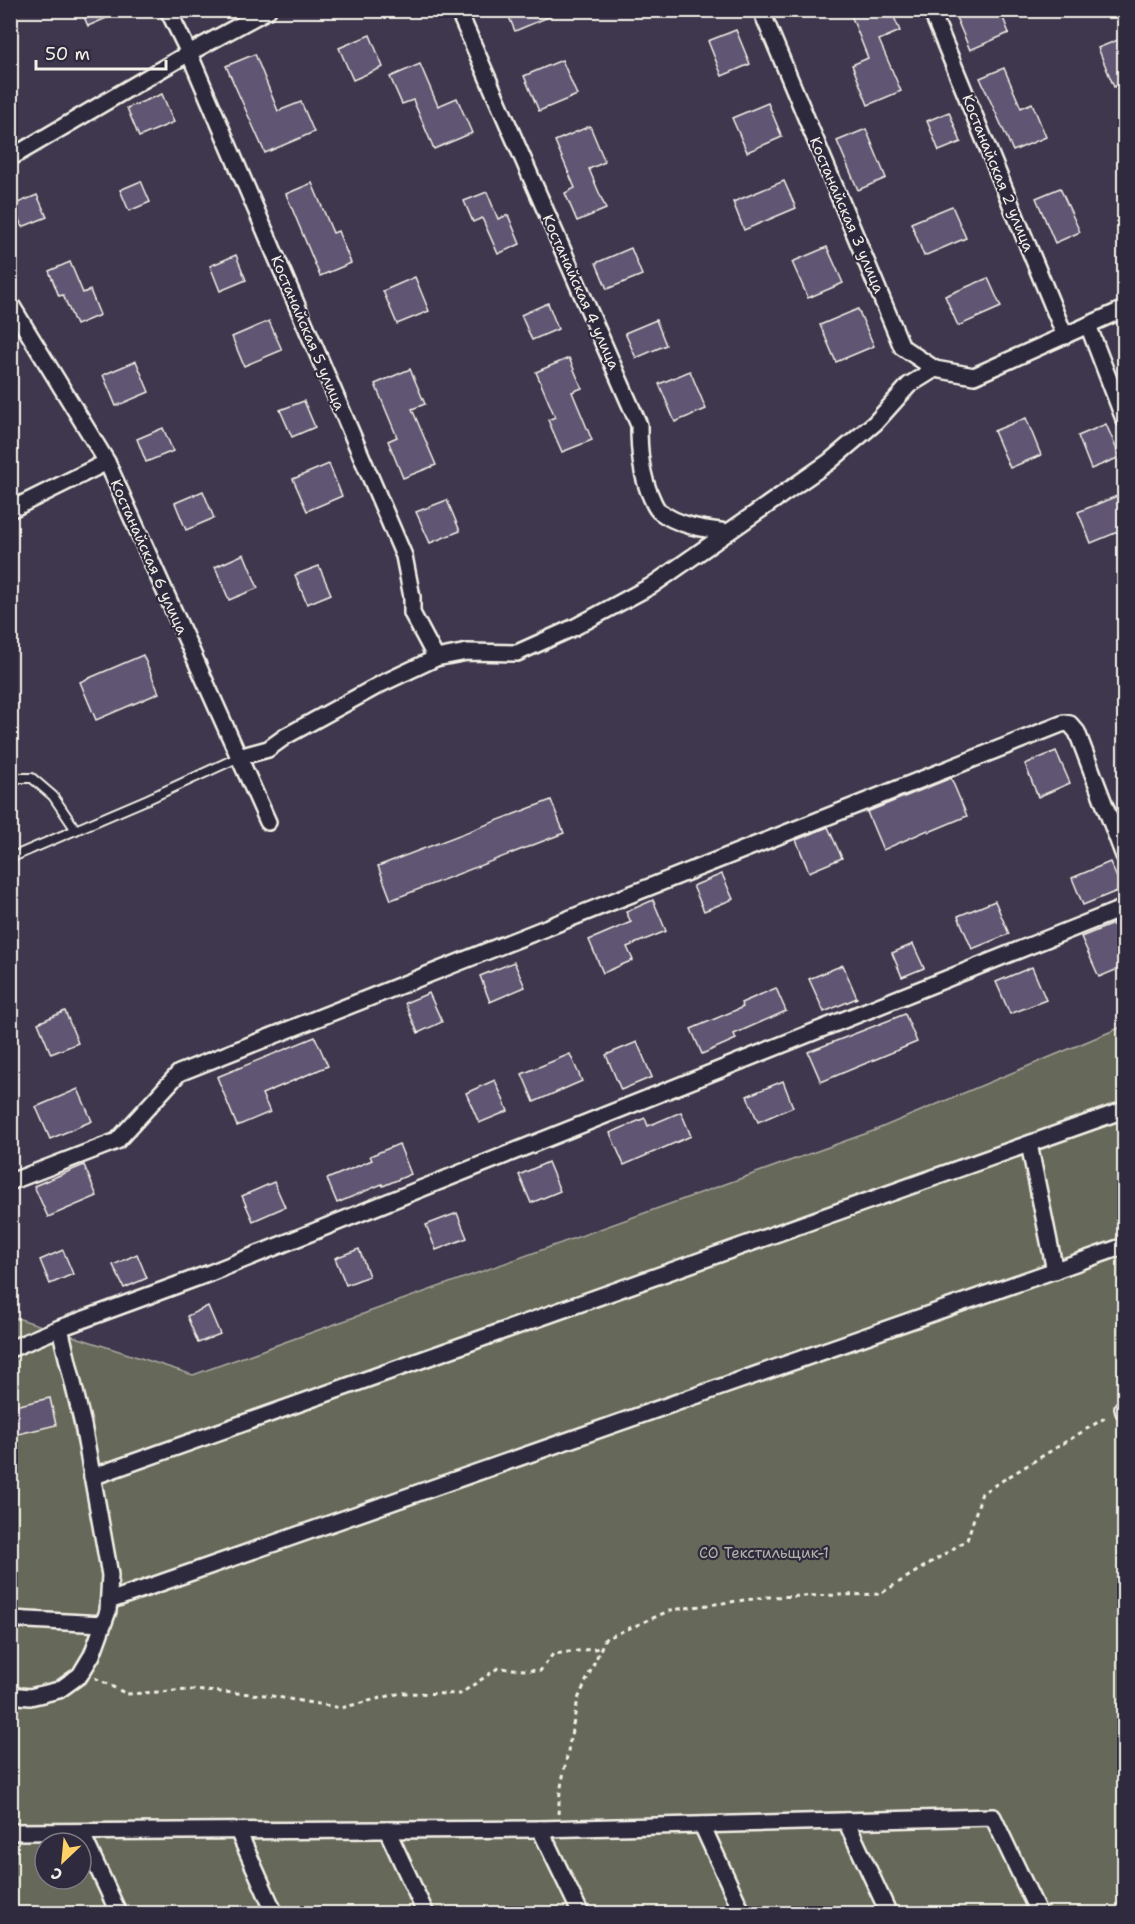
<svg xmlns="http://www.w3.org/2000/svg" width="1135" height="1924" font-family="'Shantell Sans',sans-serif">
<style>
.green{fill:#66685a;stroke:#adaca1;stroke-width:1.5;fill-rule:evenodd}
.building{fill:#615673;stroke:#f4f1e8;stroke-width:1.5}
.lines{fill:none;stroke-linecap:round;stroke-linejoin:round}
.service-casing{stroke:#f4f1e8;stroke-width:12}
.minor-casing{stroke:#f4f1e8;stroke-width:20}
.path{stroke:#f4f1e8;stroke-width:3;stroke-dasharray:4.5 4.5;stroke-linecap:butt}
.service{stroke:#2f2a3d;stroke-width:8}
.minor{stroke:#2f2a3d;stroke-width:15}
.labels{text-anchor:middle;stroke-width:4.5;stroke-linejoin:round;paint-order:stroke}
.street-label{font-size:15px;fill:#f4f1e8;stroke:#2f2a3d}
.park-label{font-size:15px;fill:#b4b3a8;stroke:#2f2a3d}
</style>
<rect width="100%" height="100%" fill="#3e374d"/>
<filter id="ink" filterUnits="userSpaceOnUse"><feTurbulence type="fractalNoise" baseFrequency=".0167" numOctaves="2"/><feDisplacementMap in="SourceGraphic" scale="12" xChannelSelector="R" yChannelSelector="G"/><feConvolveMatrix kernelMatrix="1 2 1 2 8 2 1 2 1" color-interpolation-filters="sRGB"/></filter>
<g filter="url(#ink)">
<path class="green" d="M1124 1026V1913L11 1914V1316L193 1375 873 1131ZM45 1843H81V1879H45Z"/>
<g class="building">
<polygon points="81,10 123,10 123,11 88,26"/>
<polygon points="506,10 563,10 563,11 515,31"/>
<polygon points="849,10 891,10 900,31 879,40 901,91 868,105 852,65 868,58"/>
<polygon points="967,10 1000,10 1009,33 970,50 955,15"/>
<polygon points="736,30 750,64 722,76 708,41"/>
<polygon points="370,35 383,67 353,80 339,48"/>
<polygon points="1125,37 1125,82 1114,87 1098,48"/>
<polygon points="255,54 278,111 301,102 314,132 265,153 226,66"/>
<polygon points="562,60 577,95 539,111 524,76"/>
<polygon points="420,64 438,106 457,98 472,133 434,149 413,100 402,104 390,77"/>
<polygon points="1004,68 1021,108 1032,103 1046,137 1013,151 980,78"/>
<polygon points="162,94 174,122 139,137 127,108"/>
<polygon points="768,103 782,137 747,152 732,118"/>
<polygon points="949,112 961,142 939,151 927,121"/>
<polygon points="590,126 605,162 589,169 606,209 577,221 565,193 575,188 555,141"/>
<polygon points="866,129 886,178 858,190 837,141"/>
<polygon points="141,181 150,202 129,211 120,190"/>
<polygon points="784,181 796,208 744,230 733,202"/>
<polygon points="312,183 333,233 338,231 351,263 320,276 286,194"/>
<polygon points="1060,188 1080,232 1055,243 1036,198"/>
<polygon points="487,192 498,219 508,215 520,244 498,254 482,218 473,222 464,201"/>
<polygon points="37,195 47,217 22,227 13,205"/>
<polygon points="952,206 966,238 924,256 911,223"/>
<polygon points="827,247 843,283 808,298 792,262"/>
<polygon points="631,248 642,275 607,289 596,263"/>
<polygon points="236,255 246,280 220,291 210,266"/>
<polygon points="70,262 83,293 90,290 100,315 76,325 63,295 59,296 49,271"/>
<polygon points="415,277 429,311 397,324 383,291"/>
<polygon points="988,278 1001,307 958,326 945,296"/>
<polygon points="548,303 558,329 532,340 521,315"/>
<polygon points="858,309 874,346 836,362 820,325"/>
<polygon points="656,320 666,345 636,358 625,333"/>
<polygon points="269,321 282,350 244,366 232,337"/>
<polygon points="569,358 582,388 572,392 592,440 562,452 548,420 555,417 536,372"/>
<polygon points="136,361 149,392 116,406 103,375"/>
<polygon points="410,369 425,404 412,409 436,465 403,478 388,441 397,437 375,384"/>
<polygon points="690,371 706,409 675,422 659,384"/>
<polygon points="304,401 315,427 292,437 280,410"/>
<polygon points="1026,418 1041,455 1010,468 994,431"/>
<polygon points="1106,424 1120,457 1091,469 1078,436"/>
<polygon points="163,428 173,451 146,462 137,439"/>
<polygon points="329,464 342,496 307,511 293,479"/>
<polygon points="203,491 214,518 186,530 175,503"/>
<polygon points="1117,496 1125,513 1125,529 1091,543 1078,512"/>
<polygon points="447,500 460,531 430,543 416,512"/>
<polygon points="244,554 258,588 229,600 215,567"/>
<polygon points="319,566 331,594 307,604 295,575"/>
<polygon points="143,655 159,693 96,720 80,682"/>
<polygon points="1056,751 1070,783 1038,797 1025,764"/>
<polygon points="951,778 967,816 929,832 928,830 883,850 867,812"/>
<polygon points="551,800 564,833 391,900 378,866"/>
<polygon points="828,827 842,858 809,872 796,840"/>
<polygon points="1110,862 1122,889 1083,905 1072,878"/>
<polygon points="722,874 733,899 704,911 693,886"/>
<polygon points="653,900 666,931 627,947 633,960 603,973 589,940 631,922 626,912"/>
<polygon points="995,901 1009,934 972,949 958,916"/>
<polygon points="1113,924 1125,950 1125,966 1099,977 1081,937"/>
<polygon points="913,944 924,968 902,977 892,953"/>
<polygon points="514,962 525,987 490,1002 480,976"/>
<polygon points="843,965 857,998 824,1012 809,979"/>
<polygon points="1032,967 1046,1000 1010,1014 996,982"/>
<polygon points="776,988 786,1011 734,1034 736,1039 702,1054 691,1029 743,1007 741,1003"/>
<polygon points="429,993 442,1022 418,1033 405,1003"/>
<polygon points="65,1011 78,1043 51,1054 38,1023"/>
<polygon points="905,1014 917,1042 821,1082 808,1052"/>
<polygon points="315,1037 328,1066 262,1094 270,1112 237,1126 217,1077"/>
<polygon points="637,1042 652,1077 621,1090 606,1055"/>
<polygon points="570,1054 582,1081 534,1102 522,1074"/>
<polygon points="495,1080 508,1111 479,1123 466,1093"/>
<polygon points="783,1081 793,1107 758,1122 747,1096"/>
<polygon points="78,1089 92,1121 50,1139 36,1107"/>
<polygon points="681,1112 691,1136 624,1165 610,1133 645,1118 648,1126"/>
<polygon points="399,1144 411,1174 383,1186 382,1184 337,1203 327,1179 372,1160 370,1156"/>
<polygon points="548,1162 560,1191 531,1203 519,1175"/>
<polygon points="84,1165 97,1196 48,1217 34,1186"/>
<polygon points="274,1182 285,1207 253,1221 242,1196"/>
<polygon points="457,1213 467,1238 436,1250 426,1225"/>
<polygon points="359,1249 369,1276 346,1285 335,1258"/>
<polygon points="63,1250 73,1274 50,1284 40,1260"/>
<polygon points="137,1254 147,1278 124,1288 113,1265"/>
<polygon points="208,1306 220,1334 198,1343 187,1316"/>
<polygon points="50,1398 56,1425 10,1436 10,1407"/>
</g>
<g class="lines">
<defs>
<g id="service">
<polyline points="10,782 15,778 32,778 53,796 76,830"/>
<polyline points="10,858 148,799 239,757"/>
</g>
<g id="minor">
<polyline points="168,10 189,53 404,556 412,597 412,613 436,658"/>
<path d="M458 10 639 425C639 451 641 476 652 499 654 504 656 508 659 511 678 526 704 529 727 532"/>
<polyline points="761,10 902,347 935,369 974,376 1124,309"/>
<polyline points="931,10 1065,336"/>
<polyline points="10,158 189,53 268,10"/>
<polyline points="10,303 107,462 268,822"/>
<polyline points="1088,325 1124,419"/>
<polyline points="10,510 107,462"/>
<polyline points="239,757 268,749 286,736 381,684 436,658 467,652 517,653 575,627 651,586 829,462 875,423 909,385 935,369"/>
<polyline points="1029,1144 1055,1271"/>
<polyline points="10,1182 117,1141 179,1073 1064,723 1070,724 1077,732 1124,856"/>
<polyline points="10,1349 60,1328 210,1273 1124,908"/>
<polyline points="1124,1407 1123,1408 1124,1412"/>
<polyline points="92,1477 1124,1110"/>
<polyline points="109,1601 1124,1246"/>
<polyline points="10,1619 103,1624"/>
<polyline points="10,1695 30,1697 59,1690 80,1675 92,1655 108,1611 110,1575 83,1425 60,1328"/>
<polyline points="846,1821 889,1914"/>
<polyline points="702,1825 743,1914"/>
<polyline points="387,1830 426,1914"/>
<polyline points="238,1831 275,1914"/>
<polyline points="10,1832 540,1829"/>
<polyline points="81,1832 119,1914"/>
<polyline points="581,1914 540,1829 993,1817 1039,1914"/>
</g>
</defs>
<use href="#service" class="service-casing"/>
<use href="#minor" class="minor-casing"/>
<g class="path">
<polyline points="95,1678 127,1694 190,1690 266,1695 341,1708 401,1693 460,1694 498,1668 540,1671 553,1654 601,1648"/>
<polyline points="558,1814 560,1792 578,1699 605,1639 671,1610 767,1597 880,1594 967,1540 982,1493 1108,1416"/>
</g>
<use href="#service" class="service"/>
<use href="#minor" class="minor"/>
</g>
</g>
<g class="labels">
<g class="street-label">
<text transform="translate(998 173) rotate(68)" y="5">Костанайская 2 улица</text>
<text transform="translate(847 215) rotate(67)" y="5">Костанайская 3 улица</text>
<text transform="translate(581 292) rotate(66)" y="5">Костанайская 4 улица</text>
<text transform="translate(308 333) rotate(67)" y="5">Костанайская 5 улица</text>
<text transform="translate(149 557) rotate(66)" y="5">Костанайская 6 улица</text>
</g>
<g class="park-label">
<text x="764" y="1558">СО Текстильщик-1</text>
</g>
</g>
<rect width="1135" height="1924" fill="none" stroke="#2f2a3d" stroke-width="36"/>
<rect x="18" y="18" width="1099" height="1888" fill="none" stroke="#f4f1e8" stroke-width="2" filter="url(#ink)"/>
<g transform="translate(63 1861) rotate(206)"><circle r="28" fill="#2f2a3d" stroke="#7e7a81" stroke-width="1.5"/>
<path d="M0-4.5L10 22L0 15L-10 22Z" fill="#ffd166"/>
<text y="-9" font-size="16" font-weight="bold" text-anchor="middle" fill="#f4f1e8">С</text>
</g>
<path d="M36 60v9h130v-9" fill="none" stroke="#f4f1e8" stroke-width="3"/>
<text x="45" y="60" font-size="18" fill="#f4f1e8" stroke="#2f2a3d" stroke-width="4.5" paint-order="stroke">50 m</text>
</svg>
